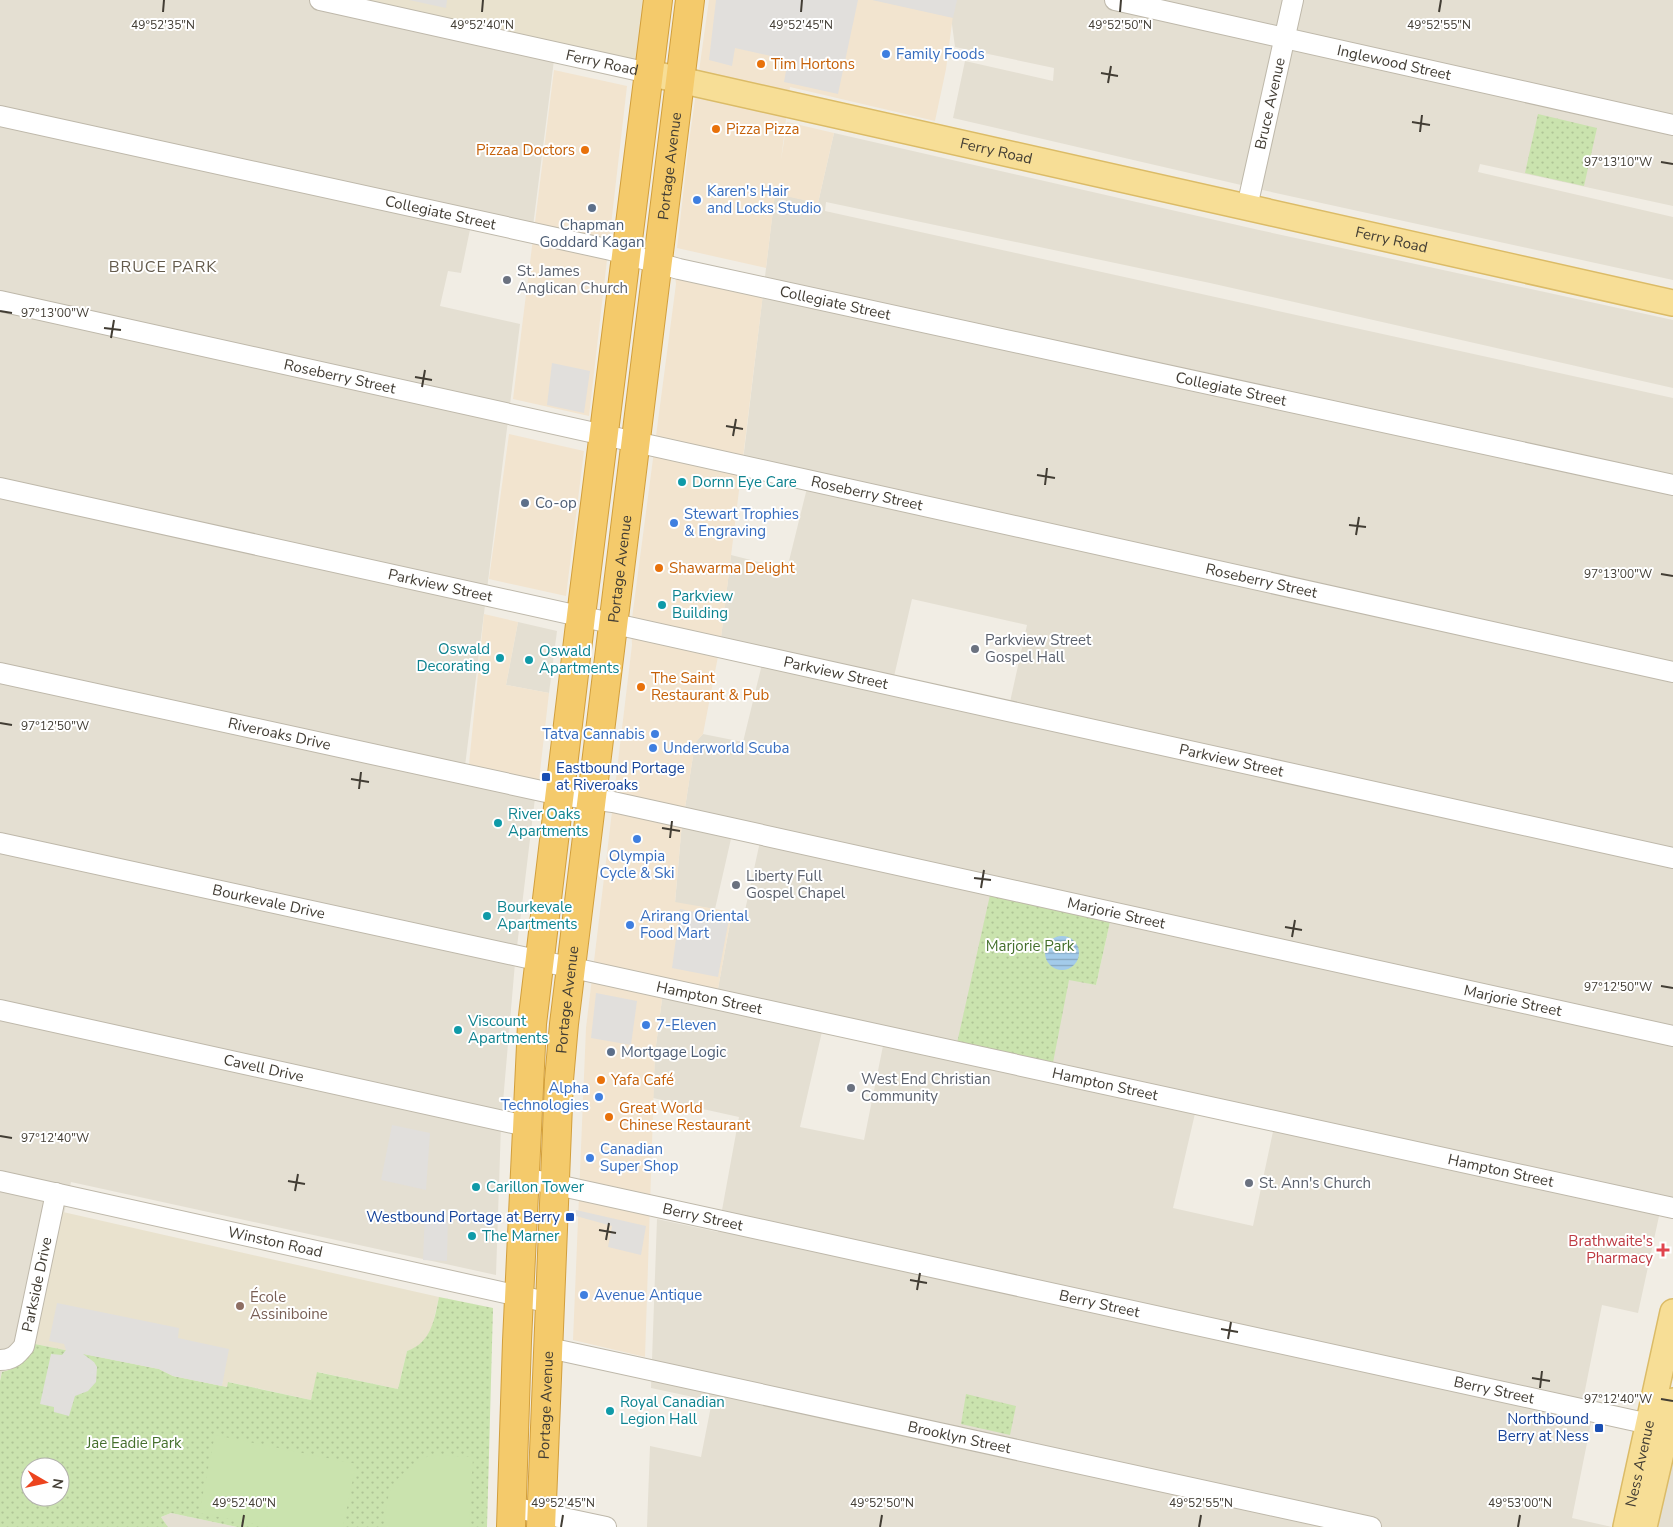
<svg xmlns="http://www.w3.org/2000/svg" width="1673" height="1527" font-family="'Nunito Sans',sans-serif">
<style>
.residential{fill:#e4dfd2;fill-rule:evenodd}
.commercial{fill:#f2e4cf}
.education{fill:#e9e2ce}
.grass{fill:url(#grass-dots);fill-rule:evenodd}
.pitch{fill:#cae3ae}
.parking{fill:#e1dfdc}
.water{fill:url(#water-rules)}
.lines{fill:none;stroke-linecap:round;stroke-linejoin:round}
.minor-casing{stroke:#beb8aa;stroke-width:22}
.major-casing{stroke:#dbbb67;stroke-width:28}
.highway-casing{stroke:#d29f3c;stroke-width:30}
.minor{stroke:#fff;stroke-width:20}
.major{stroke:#f7de96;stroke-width:25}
.highway{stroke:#f4ca6b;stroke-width:28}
.ticks{fill:none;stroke:#423d34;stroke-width:2}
.shop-dot{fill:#3f7fe0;stroke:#fff;stroke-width:2}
.food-dot{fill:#e8710a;stroke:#fff;stroke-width:2}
.service-dot{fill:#5c6f8a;stroke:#fff;stroke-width:2}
.worship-dot{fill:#6b7280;stroke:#fff;stroke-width:2}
.culture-dot{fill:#0f9aa8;stroke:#fff;stroke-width:2}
.transit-dot{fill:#1a4fb4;stroke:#fff;stroke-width:2}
.health-dot{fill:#e0444e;stroke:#fff;stroke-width:2}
.education-dot{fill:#8d6e63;stroke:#fff;stroke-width:2}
.labels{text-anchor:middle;stroke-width:4;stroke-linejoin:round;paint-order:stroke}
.shop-label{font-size:15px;fill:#366cbe;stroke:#fff;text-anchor:start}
.street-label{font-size:15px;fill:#423d34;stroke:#fff}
.food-label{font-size:15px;fill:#c56008;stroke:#fff;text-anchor:start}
.service-label{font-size:15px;fill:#4e5e75;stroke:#fff;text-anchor:start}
.worship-label{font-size:15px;fill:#5b616d;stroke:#fff;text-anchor:start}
.culture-label{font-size:15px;fill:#0d838f;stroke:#fff;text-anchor:start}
.transit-label{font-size:15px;fill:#164399;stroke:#fff;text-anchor:end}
.park-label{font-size:15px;fill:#446f2c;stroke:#fff}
.health-label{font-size:15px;fill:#be3a42;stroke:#fff;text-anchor:end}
.education-label{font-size:15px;fill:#785e54;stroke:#fff;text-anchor:start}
.neighbourhood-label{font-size:16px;letter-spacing:1px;fill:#645b4c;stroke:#fff}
.ticks-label{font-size:12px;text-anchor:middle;fill:#423d34;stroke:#fff;stroke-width:4;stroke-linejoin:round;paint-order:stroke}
</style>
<defs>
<pattern id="grass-dots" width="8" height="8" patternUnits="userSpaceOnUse" patternTransform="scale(1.25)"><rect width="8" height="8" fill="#cae3ae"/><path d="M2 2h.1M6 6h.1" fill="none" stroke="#afc496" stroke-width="1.8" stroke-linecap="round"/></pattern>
<pattern id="water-rules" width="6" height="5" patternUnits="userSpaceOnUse" patternTransform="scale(1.25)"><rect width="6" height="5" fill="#a3cbea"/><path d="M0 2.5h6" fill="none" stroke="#86a6be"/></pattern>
</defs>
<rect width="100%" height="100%" fill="#f1ede4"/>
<g class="residential">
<polygon points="0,0 320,0 555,52 532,234 472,220 461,273 448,271 440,306 520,324 464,774 536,790 515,963 501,1125 496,1275 71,1182 35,1344 30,1356 21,1364 2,1372 0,1380"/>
<polygon points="955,0 1673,0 1673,206 1480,164 1478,172 1673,217 1673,280 1267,191 953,118 965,61 1053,81 1054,68 955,47 951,17"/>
<path d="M834 133 1259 230 1673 320V388L1210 283 826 202 825 211 1673 398V1209L1661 1207 1638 1313 1602 1305 1582 1405 1594 1408 1572 1518 1612 1527H647L650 1446 701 1457 712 1401 651 1388 657 1219 718 1232 739 1117 653 1098 655 1053 664 984 717 994 732 912 744 915 761 837 733 830 715 909 675 903 681 834 695 743 703 734 743 742 763 660 720 646 731 555 787 569 808 484 742 469 775 193 818 203ZM912 599 1027 625 1008 711 892 685ZM1112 913 1096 985 1069 979ZM824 1023 885 1036 864 1140 800 1127ZM1197 1105 1275 1122 1253 1226 1173 1208Z"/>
<polygon points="518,622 557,631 549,693 506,685"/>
<polygon points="1673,1454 1673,1527 1654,1527"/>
<polygon points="171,1513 237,1527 168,1527 161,1517"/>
</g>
<g class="commercial">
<polygon points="709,0 955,0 946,69 935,121 790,87 781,160 787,122 834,133 818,203 775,194 766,268 677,248 689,142"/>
<polygon points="554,70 627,86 589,416 513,399"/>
<polygon points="674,265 764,286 720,646 703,734 695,743 681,834 675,902 732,912 717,994 664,984 655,1053 645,1357 573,1340 586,1028 632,645 631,626 676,284"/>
<polygon points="509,434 584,451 566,596 489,579"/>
<polygon points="484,614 518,622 506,685 549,693 538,789 468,774"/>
</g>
<g class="education">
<polygon points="320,0 658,0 649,73"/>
<polygon points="63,1212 439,1297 431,1332 418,1347 407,1351 398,1389 318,1372 311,1400 229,1382 227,1387 222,1386 173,1376 159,1369 35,1344"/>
</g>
<g class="grass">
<polygon points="1538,114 1597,128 1584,186 1525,173"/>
<polygon points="992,886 1112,913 1096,985 1069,980 1051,1073 955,1052"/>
<path d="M439 1297 493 1308 487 1527H237L171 1513 161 1517 168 1527H0V1381L2 1372C19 1368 28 1360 35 1344L159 1369 173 1376 222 1386 227 1387 228 1382 311 1400 317 1372 398 1389 407 1351C432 1342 434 1320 439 1297ZM30 1467H60V1497H30Z"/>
<polygon points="966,1394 1016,1406 1010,1435 961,1424"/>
</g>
<g class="pitch">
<polygon points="215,1435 356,1464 343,1527 268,1527 199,1513"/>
<path d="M430 1455 473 1457 469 1527H384C386 1486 396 1474 430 1455Z"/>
</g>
<g class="parking">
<polygon points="409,0 447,0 446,8"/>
<polygon points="716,0 858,0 838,94 784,82 788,60 735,48 732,66 709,60"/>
<polygon points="872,0 957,0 953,18"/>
<polygon points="552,363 590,371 584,413 547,405"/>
<polygon points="680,909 729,919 718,977 672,968"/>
<polygon points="596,993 637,1001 631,1045 591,1038"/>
<polygon points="392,1125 430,1133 426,1190 381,1180"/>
<polygon points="576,1210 646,1226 641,1255 608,1247 612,1226 576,1216"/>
<polygon points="425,1211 448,1212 447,1261 423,1260"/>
<polygon points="57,1303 179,1328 178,1338 229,1349 222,1386 173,1376 159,1369 83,1354 94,1362 97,1367 96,1382 88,1391 75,1396 69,1416 54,1412 54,1407 40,1404 51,1354 62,1355 66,1350 64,1344 49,1341"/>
</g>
<circle class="water" cx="1062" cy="953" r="17"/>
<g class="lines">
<defs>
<g id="minor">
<path id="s1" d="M320 0 649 73"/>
<path id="s2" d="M1115 0 1673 125"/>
<path id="s3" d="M0 116 611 250 679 269 1673 485"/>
<path id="s4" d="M1247 207 1293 0"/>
<path id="s5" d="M0 301 1673 672"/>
<path id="s6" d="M0 488 1673 858"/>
<path id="s7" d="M0 673 560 795 613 802 1673 1036"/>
<path id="s8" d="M0 843 1673 1208"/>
<path id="s9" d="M0 1010 526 1126"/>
<path id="s10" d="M525 1178 1663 1427"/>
<path id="s11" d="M0 1181 551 1303"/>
<path id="s12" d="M549 1348 1371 1527"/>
<path id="s13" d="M0 1360C12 1360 17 1355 24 1346L56 1193"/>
<polyline points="512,1507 606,1527"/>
</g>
<g id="major">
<path id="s14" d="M649 73 1673 303"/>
<path id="s15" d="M1626 1527 1673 1312"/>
<polyline points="1644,1527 1673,1401"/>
</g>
<g id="highway">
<polyline points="511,1527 517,1341 532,1024 581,616 658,0"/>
<path id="s16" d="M541 1527 559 1080 564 1024 690 0"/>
</g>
</defs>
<use href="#minor" class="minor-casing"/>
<use href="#major" class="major-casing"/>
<use href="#highway" class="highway-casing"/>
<use href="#minor" class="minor"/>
<use href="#major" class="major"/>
<use href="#highway" class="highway"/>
</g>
<path class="ticks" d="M163 12 164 0M482 12 483 0M801 12 802 0M1120 12 1121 0M1439 12 1441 0M1101 73 1118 76M1108 83 1111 66M1412 122 1430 125M1420 132 1422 115M1661 162 1673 164M0 311 12 313M104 328 121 330M111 338 114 320M415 377 432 380M422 387 425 370M726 426 743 429M733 436 736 419M1037 475 1055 478M1045 485 1047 468M1349 525 1366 527M1356 535 1359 517M1661 574 1673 576M0 723 12 725M351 779 369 782M359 789 361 772M662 828 680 831M670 838 672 821M974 878 991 880M981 888 984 870M1285 927 1302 930M1292 937 1295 920M1661 986 1673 988M0 1136 12 1138M288 1181 305 1184M295 1191 298 1174M599 1230 616 1233M606 1240 609 1223M910 1280 927 1283M917 1290 920 1273M1221 1329 1238 1332M1228 1339 1231 1322M1532 1378 1550 1381M1540 1388 1542 1371M1661 1399 1673 1401M242 1527 244 1515M561 1527 563 1515M880 1527 882 1515M1199 1527 1201 1515M1518 1527 1520 1515"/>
<g class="shop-dot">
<circle cx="886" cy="54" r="5"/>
<circle cx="697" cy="200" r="5"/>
<circle cx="674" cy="523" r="5"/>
<circle cx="655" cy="734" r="5"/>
<circle cx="653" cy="748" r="5"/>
<circle cx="637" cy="839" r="5"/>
<circle cx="630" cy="925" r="5"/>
<circle cx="646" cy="1025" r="5"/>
<circle cx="599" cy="1097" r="5"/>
<circle cx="590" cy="1158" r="5"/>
<circle cx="584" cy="1295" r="5"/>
</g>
<g class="food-dot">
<circle cx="761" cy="64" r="5"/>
<circle cx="716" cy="129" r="5"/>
<circle cx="585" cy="150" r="5"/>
<circle cx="659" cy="568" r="5"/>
<circle cx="641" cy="687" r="5"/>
<circle cx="601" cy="1080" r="5"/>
<circle cx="609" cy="1117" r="5"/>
</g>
<g class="service-dot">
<circle cx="592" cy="208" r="5"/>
<circle cx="525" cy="503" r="5"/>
<circle cx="611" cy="1052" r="5"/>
</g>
<g class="worship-dot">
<circle cx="507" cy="280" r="5"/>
<circle cx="975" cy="649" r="5"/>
<circle cx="736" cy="885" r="5"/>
<circle cx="851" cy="1088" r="5"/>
<circle cx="1249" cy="1183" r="5"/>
</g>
<g class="culture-dot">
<circle cx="682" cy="482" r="5"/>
<circle cx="662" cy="605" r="5"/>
<circle cx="500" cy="658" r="5"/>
<circle cx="529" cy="660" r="5"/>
<circle cx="498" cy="823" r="5"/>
<circle cx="487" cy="916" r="5"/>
<circle cx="458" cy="1030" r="5"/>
<circle cx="476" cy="1187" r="5"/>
<circle cx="472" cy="1236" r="5"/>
<circle cx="610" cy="1411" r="5"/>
</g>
<g class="transit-dot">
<rect x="541" y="772" width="10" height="10" rx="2.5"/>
<rect x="565" y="1212" width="10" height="10" rx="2.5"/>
<rect x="1594" y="1423" width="10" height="10" rx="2.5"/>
</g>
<path class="health-dot" d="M1660.5 1242.5h5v5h5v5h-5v5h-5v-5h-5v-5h5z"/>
<circle class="education-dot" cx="240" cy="1306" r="5"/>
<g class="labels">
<g class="shop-label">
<text x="896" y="59">Family Foods</text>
<text x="707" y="196">Karen's Hair<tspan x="707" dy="17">and Locks Studio</tspan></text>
<text x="684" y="519">Stewart Trophies<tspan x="684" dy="17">&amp; Engraving</tspan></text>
<text x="645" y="739" text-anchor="end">Tatva Cannabis</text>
<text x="663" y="753">Underworld Scuba</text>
<text x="637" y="861" text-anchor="middle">Olympia<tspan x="637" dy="17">Cycle &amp; Ski</tspan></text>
<text x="640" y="921">Arirang Oriental<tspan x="640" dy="17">Food Mart</tspan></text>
<text x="656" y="1030">7-Eleven</text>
<text x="589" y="1093" text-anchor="end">Alpha<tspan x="589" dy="17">Technologies</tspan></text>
<text x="600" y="1154">Canadian<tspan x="600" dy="17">Super Shop</tspan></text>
<text x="594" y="1300">Avenue Antique</text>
</g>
<g class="street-label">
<text dy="5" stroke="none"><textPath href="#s1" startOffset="289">Ferry Road</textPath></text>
<text dy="5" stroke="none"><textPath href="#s2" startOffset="286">Inglewood Street</textPath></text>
<text dy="5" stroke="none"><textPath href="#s4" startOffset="106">Bruce Avenue</textPath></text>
<text dy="5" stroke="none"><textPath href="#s14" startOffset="356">Ferry Road</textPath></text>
<text dy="5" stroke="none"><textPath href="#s16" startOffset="1368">Portage Avenue</textPath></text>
<text dy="5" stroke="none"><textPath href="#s3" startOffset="451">Collegiate Street</textPath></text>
<text dy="5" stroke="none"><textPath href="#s14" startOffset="761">Ferry Road</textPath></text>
<text dy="5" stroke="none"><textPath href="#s3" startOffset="856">Collegiate Street</textPath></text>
<text dy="5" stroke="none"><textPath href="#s5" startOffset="348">Roseberry Street</textPath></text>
<text dy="5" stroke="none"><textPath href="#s3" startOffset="1261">Collegiate Street</textPath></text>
<text dy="5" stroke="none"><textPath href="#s5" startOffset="888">Roseberry Street</textPath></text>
<text dy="5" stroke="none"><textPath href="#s16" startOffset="962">Portage Avenue</textPath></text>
<text dy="5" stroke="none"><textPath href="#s5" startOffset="1292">Roseberry Street</textPath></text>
<text dy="5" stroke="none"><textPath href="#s6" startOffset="451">Parkview Street</textPath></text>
<text dy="5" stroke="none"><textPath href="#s6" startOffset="856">Parkview Street</textPath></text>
<text dy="5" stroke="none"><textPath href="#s7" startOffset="286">Riveroaks Drive</textPath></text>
<text dy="5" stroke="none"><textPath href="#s6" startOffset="1261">Parkview Street</textPath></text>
<text dy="5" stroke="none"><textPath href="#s8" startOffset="275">Bourkevale Drive</textPath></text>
<text dy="5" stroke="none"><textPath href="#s7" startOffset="1142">Marjorie Street</textPath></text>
<text dy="5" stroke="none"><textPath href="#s8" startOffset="726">Hampton Street</textPath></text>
<text dy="5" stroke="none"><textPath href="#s16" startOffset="528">Portage Avenue</textPath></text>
<text dy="5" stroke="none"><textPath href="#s7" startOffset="1548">Marjorie Street</textPath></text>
<text dy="5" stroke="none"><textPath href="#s9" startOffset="270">Cavell Drive</textPath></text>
<text dy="5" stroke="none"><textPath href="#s8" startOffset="1131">Hampton Street</textPath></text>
<text dy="5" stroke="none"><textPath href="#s8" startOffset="1536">Hampton Street</textPath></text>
<text dy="5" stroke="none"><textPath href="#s10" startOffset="182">Berry Street</textPath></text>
<text dy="5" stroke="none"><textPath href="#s11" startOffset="282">Winston Road</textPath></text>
<text dy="5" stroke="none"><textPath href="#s13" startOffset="92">Parkside Drive</textPath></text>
<text dy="5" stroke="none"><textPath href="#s10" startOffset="588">Berry Street</textPath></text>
<text dy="5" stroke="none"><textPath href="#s10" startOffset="992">Berry Street</textPath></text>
<text dy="5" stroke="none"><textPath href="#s16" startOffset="122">Portage Avenue</textPath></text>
<text dy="5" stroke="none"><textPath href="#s12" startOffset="420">Brooklyn Street</textPath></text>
<text dy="5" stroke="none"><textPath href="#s15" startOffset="65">Ness Avenue</textPath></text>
</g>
<g class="food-label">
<text x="771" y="69">Tim Hortons</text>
<text x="726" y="134">Pizza Pizza</text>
<text x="575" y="155" text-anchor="end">Pizzaa Doctors</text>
<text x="669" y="573">Shawarma Delight</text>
<text x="651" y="683">The Saint<tspan x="651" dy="17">Restaurant &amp; Pub</tspan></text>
<text x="611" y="1085">Yafa Café</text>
<text x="619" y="1113">Great World<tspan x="619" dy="17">Chinese Restaurant</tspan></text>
</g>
<g class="service-label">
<text x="592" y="230" text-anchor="middle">Chapman<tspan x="592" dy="17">Goddard Kagan</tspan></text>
<text x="535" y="508">Co-op</text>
<text x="621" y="1057">Mortgage Logic</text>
</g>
<g class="worship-label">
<text x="517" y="276">St. James<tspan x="517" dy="17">Anglican Church</tspan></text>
<text x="985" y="645">Parkview Street<tspan x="985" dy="17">Gospel Hall</tspan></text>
<text x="746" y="881">Liberty Full<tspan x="746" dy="17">Gospel Chapel</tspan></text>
<text x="861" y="1084">West End Christian<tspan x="861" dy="17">Community</tspan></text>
<text x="1259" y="1188">St. Ann's Church</text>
</g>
<g class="culture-label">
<text x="692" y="487">Dornn Eye Care</text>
<text x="672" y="601">Parkview<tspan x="672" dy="17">Building</tspan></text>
<text x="490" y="654" text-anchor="end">Oswald<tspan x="490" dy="17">Decorating</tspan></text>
<text x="539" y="656">Oswald<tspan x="539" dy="17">Apartments</tspan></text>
<text x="508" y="819">River Oaks<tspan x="508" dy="17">Apartments</tspan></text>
<text x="497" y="912">Bourkevale<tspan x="497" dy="17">Apartments</tspan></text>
<text x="468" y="1026">Viscount<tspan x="468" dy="17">Apartments</tspan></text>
<text x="486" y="1192">Carillon Tower</text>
<text x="482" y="1241">The Marner</text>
<text x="620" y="1407">Royal Canadian<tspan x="620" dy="17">Legion Hall</tspan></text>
</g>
<g class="transit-label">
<text x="556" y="773" text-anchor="start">Eastbound Portage<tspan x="556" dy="17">at Riveroaks</tspan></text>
<text x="560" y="1222">Westbound Portage at Berry</text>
<text x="1589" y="1424">Northbound<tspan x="1589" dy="17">Berry at Ness</tspan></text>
</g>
<g class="park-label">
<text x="1030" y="951">Marjorie Park</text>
<text x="134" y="1448">Jae Eadie Park</text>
</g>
<g class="health-label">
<text x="1653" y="1246">Brathwaite's<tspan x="1653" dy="17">Pharmacy</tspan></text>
</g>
<g class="education-label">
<text x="250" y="1302">École<tspan x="250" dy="17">Assiniboine</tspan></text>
</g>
<g class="neighbourhood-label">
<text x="163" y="272">BRUCE PARK</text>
</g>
</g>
<g class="ticks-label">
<text x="163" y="29">49°52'35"N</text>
<text x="482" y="29">49°52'40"N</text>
<text x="801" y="29">49°52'45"N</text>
<text x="1120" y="29">49°52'50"N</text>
<text x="1439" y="29">49°52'55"N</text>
<text x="1618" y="166">97°13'10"W</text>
<text x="55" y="317">97°13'00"W</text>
<text x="1618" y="578">97°13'00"W</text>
<text x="55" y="730">97°12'50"W</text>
<text x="1618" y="991">97°12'50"W</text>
<text x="55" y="1142">97°12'40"W</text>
<text x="1618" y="1403">97°12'40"W</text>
<text x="244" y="1507">49°52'40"N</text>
<text x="563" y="1507">49°52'45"N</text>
<text x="882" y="1507">49°52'50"N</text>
<text x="1201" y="1507">49°52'55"N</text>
<text x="1520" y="1507">49°53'00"N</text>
</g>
<g transform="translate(45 1482) rotate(99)"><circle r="24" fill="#ffffff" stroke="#b3b1ae"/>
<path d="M0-4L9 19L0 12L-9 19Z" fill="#ec441f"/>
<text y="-8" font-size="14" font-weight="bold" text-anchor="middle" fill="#423d34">N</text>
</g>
</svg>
